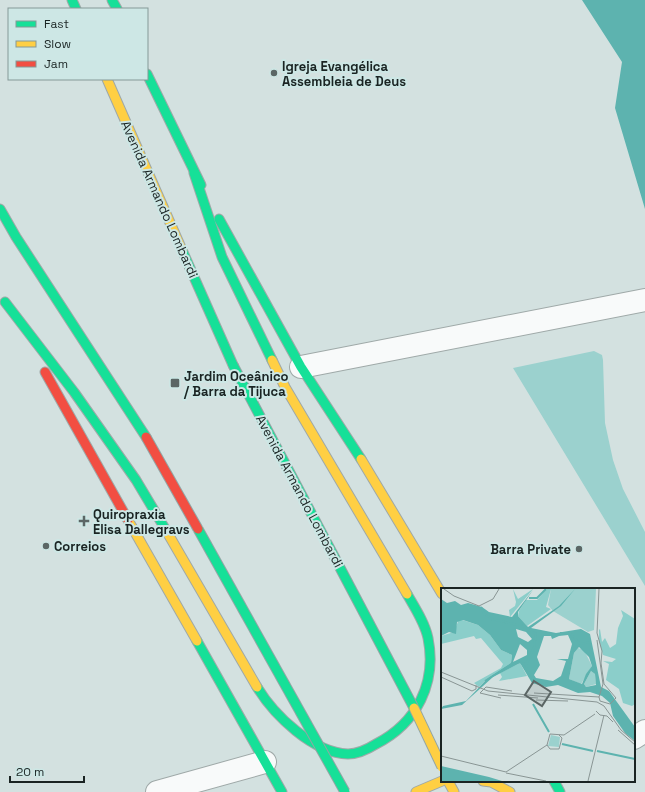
<svg xmlns="http://www.w3.org/2000/svg" width="645" height="792" font-family="'Space Grotesk',sans-serif">
<style>
.green{fill:#9bd1ce}
.water{fill:#5db3af}
.lines{fill:none;stroke-linecap:round;stroke-linejoin:round}
.street-casing{stroke:#9fa9a8;stroke-width:24}
.fast-casing{stroke:#9fa9a8;stroke-width:11}
.slow-casing{stroke:#9fa9a8;stroke-width:11}
.jam-casing{stroke:#9fa9a8;stroke-width:11}
.street{stroke:#f8fafa;stroke-width:22}
.fast{stroke:#16e098;stroke-width:9}
.slow{stroke:#ffcf43;stroke-width:9}
.jam{stroke:#f24e42;stroke-width:9}
.fast-bridge-casing{stroke:#92a5a4;stroke-width:11;stroke-linecap:butt}
.slow-bridge-casing{stroke:#92a5a4;stroke-width:11;stroke-linecap:butt}
.jam-bridge-casing{stroke:#92a5a4;stroke-width:11;stroke-linecap:butt}
.fast-bridge{stroke:#16e098;stroke-width:9}
.slow-bridge{stroke:#ffcf43;stroke-width:9}
.jam-bridge{stroke:#f24e42;stroke-width:9}
.poi-dot{fill:#5b6665;stroke:#cde7e5;stroke-width:1.5}
.labels{text-anchor:middle;stroke-width:4;stroke-linejoin:round;paint-order:stroke}
.poi-label{font-size:13px;font-weight:bold;fill:#1a2423;stroke:#cde7e5;text-anchor:start}
.street-label{font-size:13px;fill:#1a2423;stroke:#cde7e5}
.inset-river{fill:none;stroke:#5db3af;stroke-width:2}
.inset-road{fill:none;stroke:#899594;stroke-width:1}
.view{fill:#5b6665;fill-opacity:0.15;stroke:#5b6665;stroke-width:2}
.inset-edge{fill:none;stroke:#1a2423;stroke-width:2}
</style>
<rect width="100%" height="100%" fill="#d3e1e0"/>
<polygon class="green" points="594,351 602,355 603,360 605,423 613,460 623,489 645,532 645,586 513,368"/>
<polygon class="water" points="582,0 645,0 645,209 615,108 622,62"/>
<g class="lines">
<defs>
<g id="street">
<polyline points="301,367 645,300"/>
<polyline points="634,738 645,731"/>
<polyline points="157,792 265,762"/>
</g>
<g id="fast">
<polyline points="72,0 76,9"/>
<polyline points="112,0 117,9"/>
<polyline points="147,74 201,185"/>
<polyline points="194,173 222,257 272,360"/>
<polyline points="0,209 16,237 146,437"/>
<polyline points="219,219 301,367 361,459"/>
<polyline points="182,250 233,365"/>
<polyline points="5,302 74,392 136,480 167,532"/>
<polyline points="197,641 282,792"/>
<path d="M257 687C274 715 313 753 348 754 358 754 368 749 376 744 417 723 437 683 428 638 425 623 415 608 407 594"/>
<polyline points="554,781 560,792"/>
</g>
<g id="slow">
<polyline points="107,79 182,250"/>
<polyline points="272,360 285,387 407,594"/>
<polyline points="361,459 442,594"/>
<polyline points="128,520 197,641"/>
<polyline points="167,532 257,687"/>
<polyline points="448,781 454,792"/>
<polyline points="483,781 491,782 510,792"/>
<polyline points="416,792 442,781"/>
</g>
<polyline id="jam" points="45,372 128,520"/>
</defs>
<use href="#street" class="street-casing"/>
<use href="#fast" class="fast-casing"/>
<use href="#slow" class="slow-casing"/>
<use href="#jam" class="jam-casing"/>
<use href="#street" class="street"/>
<use href="#fast" class="fast"/>
<use href="#slow" class="slow"/>
<use href="#jam" class="jam"/>
<defs>
<g id="fast-bridge">
<polyline points="233,365 414,708"/>
<polyline points="198,529 345,792"/>
</g>
<polyline id="slow-bridge" points="414,708 442,767"/>
<polyline id="jam-bridge" points="146,437 198,529"/>
</defs>
<use href="#fast-bridge" class="fast-bridge-casing"/>
<use href="#slow-bridge" class="slow-bridge-casing"/>
<use href="#jam-bridge" class="jam-bridge-casing"/>
<use href="#fast-bridge" class="fast-bridge"/>
<use href="#slow-bridge" class="slow-bridge"/>
<use href="#jam-bridge" class="jam-bridge"/>
</g>
<g class="poi-dot">
<circle cx="274" cy="73" r="4"/>
<rect x="170" y="378" width="10" height="10" rx="2"/>
<path d="M82 515h4v4h4v4h-4v4h-4v-4h-4v-4h4z"/>
<circle cx="46" cy="546" r="4"/>
<circle cx="579" cy="549" r="4"/>
</g>
<g class="labels">
<g class="poi-label">
<text x="282" y="71">Igreja Evangélica<tspan x="282" dy="15">Assembleia de Deus</tspan></text>
<text x="184" y="381">Jardim Oceânico<tspan x="184" dy="15">/ Barra da Tijuca</tspan></text>
<text x="93" y="519">Quiropraxia<tspan x="93" dy="15">Elisa Dallegravs</tspan></text>
<text x="54" y="551">Correios</text>
<text x="571" y="554" text-anchor="end">Barra Private</text>
</g>
<g class="street-label">
<text transform="translate(160 199) rotate(66)" y="5">Avenida Armando Lombardi</text>
<text transform="translate(300 491) rotate(62)" y="5">Avenida Armando Lombardi</text>
</g>
</g>
<g transform="translate(441 588)">
<rect width="194" height="194" fill="#d3e1e0"/>
<path d="M110 1H155L153 42 147 44 112 23 107 17ZM137 60 143 62 151 78 140 96 128 91 133 65ZM150 83 154 86 155 96 145 99 143 96ZM110 147 119 149 118 159 107 158Z" fill="#9bd1ce"/>
<path d="M72 1 77 11 92 1 69 29 68 22 74 18 75 14ZM106 1H110L105 19 110 21 86 38 77 28 78 23 85 12H96ZM180 22 194 31V116L191 118 182 115 178 101 165 92 168 76 162 73 171 74 175 71 162 67 158 53V42L159 41 161 54 164 50 169 60 175 56 177 40 182 28ZM18 31 37 37 49 47 60 62 71 67 70 75 47 90 38 99 33 95 60 80 62 76 40 50 35 51 33 48 0 56V48L13 44ZM79 75 86 88 58 93 61 89 59 85Z" fill="#8bceca"/>
<path d="M134 1 120 18 90 40 115 45 140 41 149 46 160 99 168 103 194 139V153L184 145 172 128 169 115 161 108 149 104 137 105 117 97 105 99 91 95 79 75 52 89 21 117 0 121 2 118 25 113 47 90 70 75 71 67 60 62 49 47 37 37 22 32 16 34 15 46 8 44 0 48V11L6 15 14 13 20 17 27 15 41 19 48 24 71 29 92 2 77 24V28L87 39 118 18ZM75 41 85 44 91 51 87 54 77 49ZM127 47 131 56 127 71H116L125 73 120 88 112 93 95 90 93 87 99 77 96 69 103 48H110L111 51 118 48ZM79 56 86 62V67L72 74ZM138 59 148 69 151 78 145 86 141 96 128 91 133 65ZM150 83 154 86 155 97 145 99 143 96ZM0 178 48 189 61 193H0Z" fill="#5db3af" fill-rule="evenodd"/>
<path class="inset-river" d="M88 10H96L105 1M40 19 43 26 51 31 81 38 95 46 93 59 85 77M119 45H129L139 56 149 54M44 93 72 75 79 74 85 77 89 89 100 97 111 94M92 116 108 144M121 156 152 163M156 163 194 171"/>
<path class="inset-road" d="M3 1 13 8 38 18 52 11 58 1M158 1 156 45 161 63 160 75 163 96 175 110 169 116M156 52 162 96 158 109M0 84 47 103 156 114 163 118 180 142 194 154M0 89 31 103 35 101V97M93 105 158 109M57 107 97 110M158 109 159 113 169 116M60 110 39 105 45 99 71 103M95 112 127 113M155 123 159 127 166 128 172 134M177 142 194 157M106 157 109 146 123 147 154 126M106 157 109 161H118L121 150 118 147M0 168 65 184 106 157M65 185 105 193M147 193 163 127"/>
<path class="view" d="M93 93 110 104 101 118 84 107Z"/>
<rect width="194" height="194" class="inset-edge"/>
</g>
<rect x="8" y="8" width="140" height="72" fill="#cde7e5" stroke="#859997"/>
<rect x="16" y="21" width="20" height="6" fill="#16e098" stroke="#859997"/>
<text x="44" y="28" font-size="12" fill="#1a2423">Fast</text>
<rect x="16" y="41" width="20" height="6" fill="#ffcf43" stroke="#859997"/>
<text x="44" y="48" font-size="12" fill="#1a2423">Slow</text>
<rect x="16" y="61" width="20" height="6" fill="#f24e42" stroke="#859997"/>
<text x="44" y="68" font-size="12" fill="#1a2423">Jam</text>
<path d="M10 776v6h74v-6" fill="none" stroke="#1a2423" stroke-width="2"/>
<text x="16" y="776" font-size="12" fill="#1a2423" stroke="#cde7e5" stroke-width="3" paint-order="stroke">20 m</text>
</svg>
